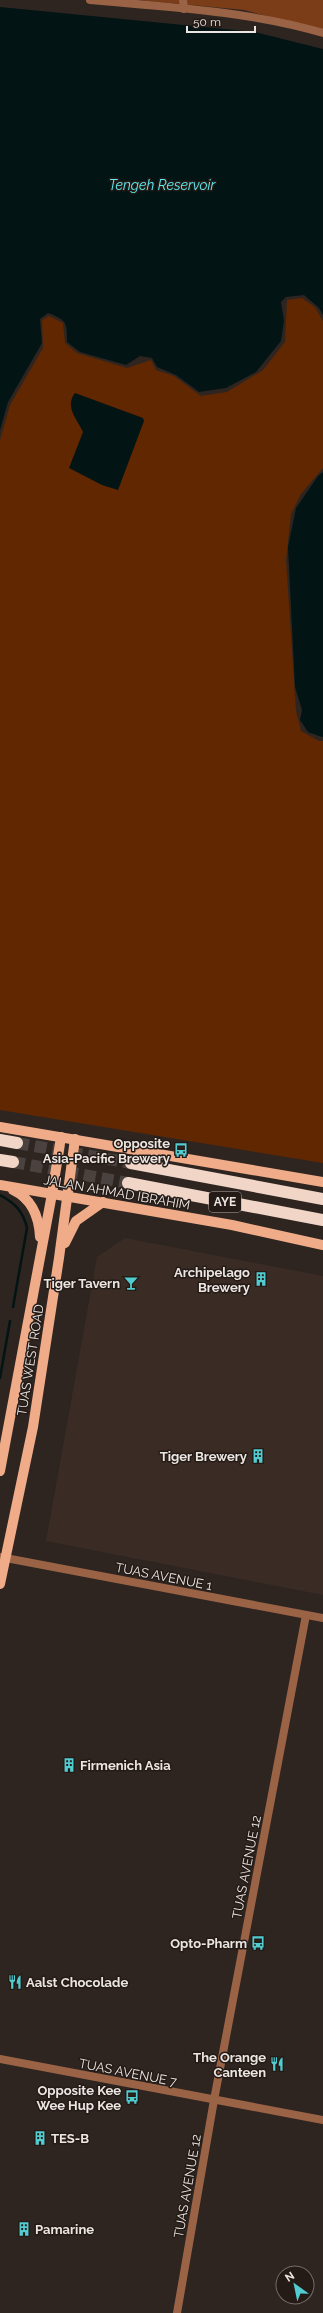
<svg xmlns="http://www.w3.org/2000/svg" width="323" height="2313" font-family="Raleway,sans-serif">
<style>
.built{fill:#3a2c24}
.green{fill:#612700}
.forest{fill:#7b3c18}
.water{fill:#031415}
.lines{fill:none;stroke-linecap:round;stroke-linejoin:round}
.stream{stroke:#031415;stroke-width:2.5}
.highway-tunnel{stroke:#4a423e;stroke-width:12;stroke-dasharray:12 6;stroke-linecap:butt}
.street{stroke:#9a6346;stroke-width:8}
.primary{stroke:#f0ac89;stroke-width:10}
.highway{stroke:#f1d5c7;stroke-width:12}
.labels{text-anchor:middle;stroke-width:3;stroke-linejoin:round;paint-order:stroke}
.shield{fill:#241b17;stroke:#b0a9a6;stroke-width:1}
.shield-label{font-size:12px;font-weight:bold;fill:#ece6e3}
.poi-label{font-size:13px;font-weight:bold;fill:#ece6e3;stroke:#241b17;text-anchor:end}
.street-label{font-size:13px;fill:#ece6e3;stroke:#241b17}
.water-label{font-size:14px;font-style:italic;fill:#5ceef4;stroke:#241b17}
</style>
<rect width="100%" height="100%" fill="#2e2521"/>
<polygon class="built" points="125,1238 323,1276 323,1595 46,1541 97,1257"/>
<polygon class="green" points="302,298 315,307 323,321 323,468 301,494 291,514 286,560 296,711 301,731 319,741 323,741 323,1163 0,1110 0,440 10,405 43,348 42,320 49,316 63,323 65,343 77,353 127,368 151,360 156,370 174,376 201,396 227,392 263,370 285,342 287,300"/>
<polygon class="forest" points="138,0 323,0 323,31 244,10"/>
<g class="water">
<path d="M0 7 255 32 323 49V315L319 308 304 295 286 297 281 302 284 321 281 341 256 372 226 388 199 392 176 375 157 367 152 358 140 356 126 365 80 352 67 342C67 323 67 320 48 313L40 319 42 343 8 402 0 430Z"/>
<path d="M75 393 143 418 144 421 118 490 102 485 69 468 83 432C78 420 64 407 75 393Z"/>
<polygon points="323,472 323,737 322,737 308,732 300,720 302,710 295,687 288,547 296,508 318,476"/>
</g>
<g class="lines">
<g class="stream">
<path d="M0 1195C15 1203 23 1211 27 1228L13 1307"/>
<polyline points="0,1378 10,1321"/>
</g>
<g class="highway-tunnel">
<polyline points="17,1143 131,1163"/>
<polyline points="13,1162 128,1183"/>
</g>
<g class="street">
<path d="M90 0C168 7 248 11 323 33"/>
<polyline points="183,0 184,9"/>
<polyline points="0,1557 323,1618"/>
<polyline points="0,2059 323,2120"/>
<polyline points="177,2313 214,2100 306,1615"/>
</g>
<g class="primary">
<polyline points="0,1127 323,1182"/>
<polyline points="0,1185 232,1225 323,1245"/>
<path d="M13 1190C32 1199 39 1217 40 1237"/>
<polyline points="65,1243 76,1221 103,1202"/>
<polyline points="0,1471 52,1194 61,1137"/>
<polyline points="0,1584 33,1427 59,1258 75,1139"/>
</g>
<g class="highway">
<polyline points="0,1140 17,1143"/>
<polyline points="0,1160 13,1162"/>
<polyline points="131,1163 323,1199"/>
<polyline points="128,1183 323,1220"/>
</g>
</g>
<defs>
<symbol id="bus-bare" viewBox="-9 -9 18 18"><path d="M-5-6H5V4H4V6H2V4H-2V6H-4V4H-5ZM-3.5-4V0h7V-4ZM-3.5 1.2v1.5H-2V1.2ZM2 1.2v1.5H3.5V1.2Z" fill="#51ccd1" stroke="#241b17" stroke-width="2.5" paint-order="stroke"/></symbol>
<symbol id="building-bare" viewBox="-9 -9 18 18"><path d="M-4-6H4V6H1V3H-1V6H-4ZM-2.5-4.3h1.7v1.8h-1.7ZM.8-4.3h1.7v1.8H.8ZM-2.5-1h1.7V.8h-1.7ZM.8-1h1.7V.8H.8Z" fill="#51ccd1" stroke="#241b17" stroke-width="2.5" paint-order="stroke"/></symbol>
<symbol id="bar-bare" viewBox="-9 -9 18 18"><path d="M-6-5H6L.8 .8V4.5H3.5V6h-7V4.5H-.8V.8Z" fill="#51ccd1" stroke="#241b17" stroke-width="2.5" paint-order="stroke"/></symbol>
<symbol id="restaurant-bare" viewBox="-9 -9 18 18"><path d="M-5-6h1v4h1v-4h1v4h1v-4h1v5L-1.5 .5V6h-2V.5L-5-1ZM5-6V6H3V1.5H1.5Q1.5-4 5-6Z" fill="#51ccd1" stroke="#241b17" stroke-width="2.5" paint-order="stroke"/></symbol>
</defs>
<g fill-rule="evenodd">
<use href="#bus-bare" x="171" y="1140" width="20" height="20"/>
<use href="#building-bare" x="251" y="1269" width="20" height="20"/>
<use href="#bar-bare" x="121" y="1273" width="20" height="20"/>
<use href="#building-bare" x="248" y="1446" width="20" height="20"/>
<use href="#building-bare" x="59" y="1755" width="20" height="20"/>
<use href="#bus-bare" x="248" y="1933" width="20" height="20"/>
<use href="#restaurant-bare" x="5" y="1972" width="20" height="20"/>
<use href="#restaurant-bare" x="267" y="2054" width="20" height="20"/>
<use href="#bus-bare" x="122" y="2087" width="20" height="20"/>
<use href="#building-bare" x="30" y="2128" width="20" height="20"/>
<use href="#building-bare" x="14" y="2219" width="20" height="20"/>
</g>
<g class="labels">
<rect class="shield" x="209" y="1192" width="32" height="20" rx="3"/>
<g class="shield-label">
<text x="225" y="1206">AYE</text>
</g>
<g class="poi-label">
<text x="170" y="1148">Opposite<tspan x="170" dy="15">Asia-Pacific Brewery</tspan></text>
<text x="250" y="1277">Archipelago<tspan x="250" dy="15">Brewery</tspan></text>
<text x="120" y="1288">Tiger Tavern</text>
<text x="247" y="1461">Tiger Brewery</text>
<text x="80" y="1770" text-anchor="start">Firmenich Asia</text>
<text x="247" y="1948">Opto-Pharm</text>
<text x="26" y="1987" text-anchor="start">Aalst Chocolade</text>
<text x="266" y="2062">The Orange<tspan x="266" dy="15">Canteen</tspan></text>
<text x="121" y="2095">Opposite Kee<tspan x="121" dy="15">Wee Hup Kee</tspan></text>
<text x="51" y="2143" text-anchor="start">TES-B</text>
<text x="35" y="2234" text-anchor="start">Pamarine</text>
</g>
<g class="street-label">
<text transform="translate(117 1192) rotate(10)" y="5">JALAN AHMAD IBRAHIM</text>
<text transform="translate(30 1360) rotate(-81)" y="5">TUAS WEST ROAD</text>
<text transform="translate(164 1576) rotate(11)" y="5">TUAS AVENUE 1</text>
<text transform="translate(246 1867) rotate(-79)" y="5">TUAS AVENUE 12</text>
<text transform="translate(128 2072) rotate(11)" y="5">TUAS AVENUE 7</text>
<text transform="translate(187 2186) rotate(-80)" y="5">TUAS AVENUE 12</text>
</g>
<g class="water-label">
<text x="162" y="190">Tengeh Reservoir</text>
</g>
</g>
<g transform="translate(295 2285) rotate(327)"><circle r="19" fill="#241b17" stroke="#746c69"/>
<path d="M0-3L7 15L0 10L-7 15Z" fill="#51ccd1"/>
<text y="-6" font-size="11" font-weight="bold" text-anchor="middle" fill="#ece6e3">N</text>
</g>
<path d="M187 26v6h68v-6" fill="none" stroke="#ece6e3" stroke-width="2"/>
<text x="193" y="26" font-size="12" fill="#ece6e3" stroke="#241b17" stroke-width="3" paint-order="stroke">50 m</text>
</svg>
